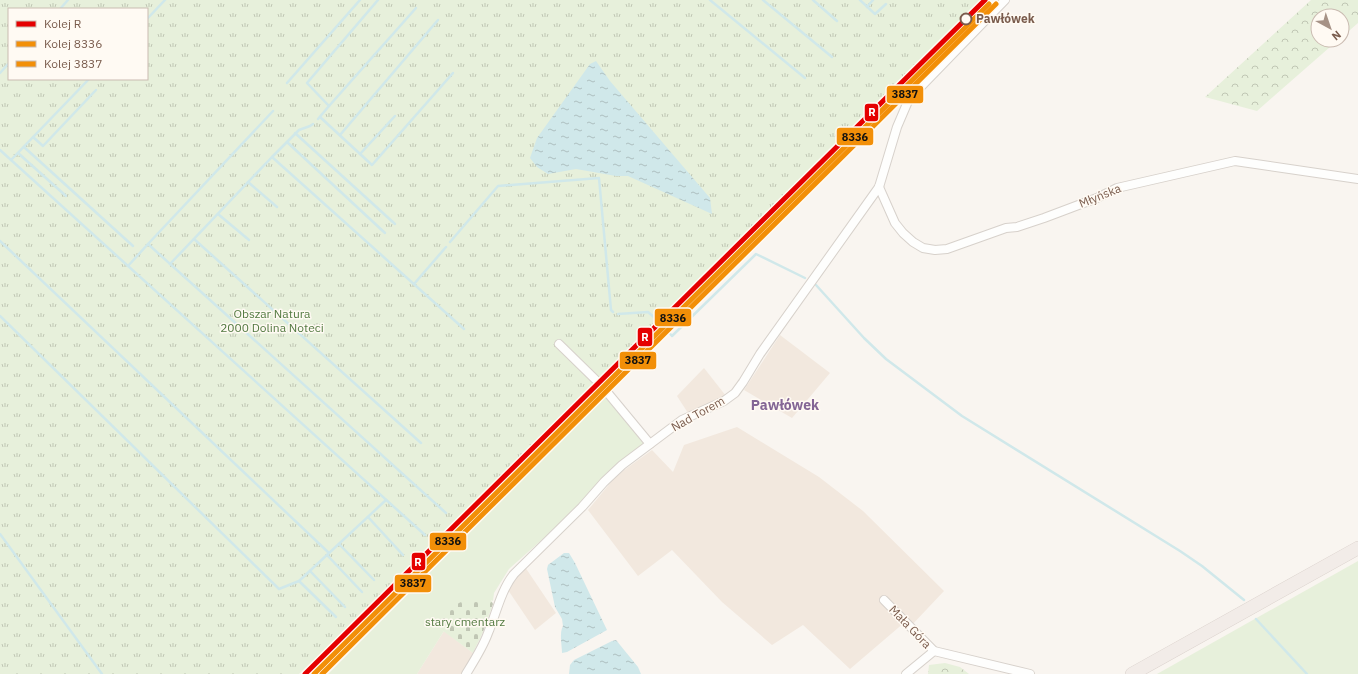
<svg xmlns="http://www.w3.org/2000/svg" width="1358" height="674" font-family="'IBM Plex Sans',sans-serif">
<style>
.residential{fill:#f2e8de}
.grass{fill:#e7f0db}
.forest{fill:url(#forest-crowns)}
.cemetery{fill:url(#cemetery-stones)}
.park{fill:url(#park-tufts);fill-rule:evenodd}
.water{fill:url(#water-ripples)}
.lines{fill:none;stroke-linecap:round;stroke-linejoin:round}
.stream{stroke:#d0e8ea;stroke-width:2.5}
.minor-casing{stroke:#d7d1cb;stroke-width:10}
.trunk-casing{stroke:#dad1cc;stroke-width:14}
.minor{stroke:#fefefd;stroke-width:8}
.trunk{stroke:#f2ece8;stroke-width:13}
.rail-1-casing{stroke:#fffaf3;stroke-width:8}
.rail-2-casing{stroke:#fffaf3;stroke-width:8}
.rail-3-casing{stroke:#fffaf3;stroke-width:8}
.rail-1{stroke:#e50000;stroke-width:5}
.rail-2{stroke:#f28f08;stroke-width:5}
.rail-3{stroke:#f28f08;stroke-width:5}
.stop-dot{fill:#fffaf3;stroke:#7a5c4d;stroke-width:2}
.labels{text-anchor:middle;stroke-width:3;stroke-linejoin:round;paint-order:stroke}
.stop-label{font-size:12px;font-weight:bold;fill:#7a5c4d;stroke:#fffaf3;text-anchor:start}
.street-label{font-size:12px;fill:#7a5c4d;stroke:#fffaf3}
.park-label{font-size:12px;fill:#537a41;stroke:#fffaf3}
.quarter-label{font-size:14px;font-weight:bold;fill:#846695;stroke:#fffaf3}
.line-badge{stroke:#fffaf3;stroke-width:1.5}
.badge-label{font-size:11px;text-anchor:middle;font-weight:bold;fill:#fff}
.pale-badge-label{font-size:11px;text-anchor:middle;font-weight:bold;fill:#111}
</style>
<defs>
<pattern id="forest-crowns" width="20" height="18" patternUnits="userSpaceOnUse"><rect width="20" height="18" fill="#e7f0db"/><path d="M2 6a3 3 0 1 1 6 0M12 15a3 3 0 1 1 6 0" fill="none" stroke="#c0c6b4"/></pattern>
<pattern id="cemetery-stones" width="16" height="16" patternUnits="userSpaceOnUse"><rect width="16" height="16" fill="#e7f0db"/><path d="M2 7V4a2 2 0 0 1 4 0v3zM10 15v-3a2 2 0 0 1 4 0v3z" fill="#c0c6b4"/></pattern>
<pattern id="park-tufts" width="24" height="20" patternUnits="userSpaceOnUse"><rect width="24" height="20" fill="#e7f0db"/><path d="M3 7l-1-3M5 7V3M7 7l1-3M15 17l-1-3M17 17v-4M19 17l1-3" fill="none" stroke="#c0c6b4"/></pattern>
<pattern id="water-ripples" width="26" height="14" patternUnits="userSpaceOnUse"><rect width="26" height="14" fill="#d0e8ea"/><path d="M2 4q2-2 4 0t4 0M15 11q2-2 4 0t4 0" fill="none" stroke="#aebfc0"/></pattern>
</defs>
<rect width="100%" height="100%" fill="#f9f5f0"/>
<g class="residential">
<polygon points="780,335 830,373 792,418 744,390"/>
<polygon points="704,368 726,396 688,413 677,396"/>
<polygon points="737,427 819,477 863,511 944,591 910,627 905,622 850,669 803,625 772,645 722,602 672,550 638,576 588,510 616,476 652,450 673,472 684,445"/>
<polygon points="525,567 556,613 535,630 506,587"/>
<polygon points="444,631 473,653 462,674 417,674"/>
</g>
<g class="grass">
<polygon points="602,392 645,444 627,456 606,475 573,512 509,569 494,593 493,601 491,600 435,625 444,631 417,674 328,674 456,546"/>
<polygon points="1358,561 1358,674 1157,674"/>
</g>
<g class="forest">
<polygon points="1311,0 1358,0 1358,23 1342,37 1342,16 1318,16 1318,40 1338,40 1257,111 1205,97"/>
<polygon points="945,663 960,667 969,674 928,674 929,665"/>
</g>
<path class="cemetery" d="M468 599 491 600 493 604 483 632 473 653 435 625C446 613 453 604 468 599Z"/>
<path class="park" d="M0 0H991L888 108 299 674H0ZM9 9H147V79H9Z"/>
<g class="water">
<polygon points="596,61 610,81 710,198 712,214 628,176 616,176 576,169 548,174 537,167 530,158 537,138 590,64"/>
<path d="M564 553H569L575 563 607 630 567 652 562 653C562 645 559 633 563 626L562 619 555 607 547 569 548 565Z"/>
<polygon points="616,640 638,667 641,674 569,674 570,665 574,660 612,641"/>
</g>
<g class="lines">
<g class="stream">
<polyline points="710,0 805,78"/>
<polyline points="763,0 832,57"/>
<polyline points="813,0 837,21"/>
<polyline points="860,0 875,14 886,4"/>
<polyline points="867,7 873,0"/>
<polyline points="60,9 68,0"/>
<polyline points="147,19 165,0"/>
<polyline points="0,73 9,63"/>
<polyline points="287,83 360,0"/>
<polyline points="329,106 416,8"/>
<polyline points="320,117 372,165 453,73"/>
<polyline points="318,119 329,106 307,83 378,0"/>
<polyline points="295,133 395,224"/>
<polyline points="340,135 438,20"/>
<polyline points="33,137 43,146 96,90"/>
<polyline points="287,142 385,233"/>
<polyline points="24,147 133,246"/>
<polyline points="0,150 425,535"/>
<polyline points="18,153 66,196"/>
<polyline points="360,154 395,116"/>
<polyline points="272,157 299,130 310,126 313,124"/>
<polyline points="11,160 89,79"/>
<polyline points="248,182 277,207"/>
<polyline points="218,214 249,240"/>
<polyline points="194,239 421,443"/>
<polyline points="0,241 329,553"/>
<polyline points="450,242 498,186 599,178 611,310 613,312"/>
<polyline points="148,244 273,111"/>
<polyline points="170,264 272,157 464,329"/>
<polyline points="128,266 148,244 446,513"/>
<polyline points="414,284 446,247"/>
<polyline points="816,285 864,338 886,359 962,416 1180,551 1202,566 1244,600"/>
<polyline points="618,314 648,312 655,318"/>
<polyline points="0,316 279,589 299,581 386,500"/>
<polyline points="666,329 672,336 756,254 805,278"/>
<polyline points="368,517 403,555"/>
<polyline points="0,534 102,674"/>
<polyline points="339,544 374,580"/>
<polyline points="327,555 362,592"/>
<polyline points="310,571 345,607"/>
<polyline points="299,581 336,617"/>
<polyline points="1256,619 1307,674"/>
</g>
<defs>
<g id="minor">
<polyline points="879,187 895,223 903,233 913,242 923,248 935,250 947,249 1006,228 1017,227 1044,218 1097,198 1117,188 1235,161 1358,179"/>
<polyline points="559,344 602,386 650,444"/>
<polyline points="884,600 934,651 1030,674"/>
<path d="M466 674C474 661 483 647 488 633 496 614 501 590 514 574L582 507 604 482 622 465 682 420 724 401 735 393 743 382 760 354 879 187 897 127 909 99 1005 0"/>
<polyline points="906,674 934,651"/>
</g>
<polyline id="trunk" points="1132,674 1358,548"/>
</defs>
<use href="#minor" class="minor-casing"/>
<use href="#trunk" class="trunk-casing"/>
<use href="#minor" class="minor"/>
<use href="#trunk" class="trunk"/>
<defs>
<polyline id="rail-1" points="305,674 985,0"/>
<polyline id="rail-2" points="314,674 989,4"/>
<polyline id="rail-3" points="322,674 996,4"/>
</defs>
<use href="#rail-1" class="rail-1-casing"/>
<use href="#rail-2" class="rail-2-casing"/>
<use href="#rail-3" class="rail-3-casing"/>
<use href="#rail-1" class="rail-1"/>
<use href="#rail-2" class="rail-2"/>
<use href="#rail-3" class="rail-3"/>
</g>
<circle class="stop-dot" cx="966" cy="19" r="5.5"/>
<g class="labels">
<g class="stop-label">
<text x="976" y="23">Pawłówek</text>
</g>
<g class="street-label">
<text transform="translate(1100 196) rotate(-22)" y="4">Młyńska</text>
<text transform="translate(698 414) rotate(-29)" y="4">Nad Torem</text>
<text transform="translate(910 627) rotate(46)" y="4">Mała Góra</text>
</g>
<g class="park-label">
<text x="272" y="318">Obszar Natura<tspan x="272" dy="14">2000 Dolina Noteci</tspan></text>
<text x="465" y="626">stary cmentarz</text>
</g>
<g class="quarter-label">
<text x="785" y="410">Pawłówek</text>
</g>
</g>
<g class="line-badge">
<rect x="886" y="85" width="38" height="19" rx="4" fill="#f28f08"/>
<rect x="864" y="103" width="15" height="19" rx="4" fill="#e50000"/>
<rect x="836" y="127" width="38" height="19" rx="4" fill="#f28f08"/>
<rect x="654" y="308" width="38" height="19" rx="4" fill="#f28f08"/>
<rect x="637" y="327" width="16" height="20" rx="4" fill="#e50000"/>
<rect x="619" y="351" width="38" height="19" rx="4" fill="#f28f08"/>
<rect x="429" y="532" width="38" height="19" rx="4" fill="#f28f08"/>
<rect x="411" y="552" width="15" height="19" rx="4" fill="#e50000"/>
<rect x="394" y="574" width="38" height="19" rx="4" fill="#f28f08"/>
</g>
<g class="badge-label">
<text x="872" y="116">R</text>
<text x="645" y="341">R</text>
<text x="418" y="566">R</text>
</g>
<g class="pale-badge-label">
<text x="905" y="98">3837</text>
<text x="855" y="141">8336</text>
<text x="673" y="322">8336</text>
<text x="638" y="364">3837</text>
<text x="448" y="545">8336</text>
<text x="413" y="587">3837</text>
</g>
<rect x="8" y="8" width="140" height="72" fill="#fffaf3" stroke="#cabbb1"/>
<rect x="16" y="21" width="20" height="6" fill="#e50000" stroke="#cabbb1"/>
<text x="44" y="28" font-size="12" fill="#7a5c4d">Kolej R</text>
<rect x="16" y="41" width="20" height="6" fill="#f28f08" stroke="#cabbb1"/>
<text x="44" y="48" font-size="12" fill="#7a5c4d">Kolej 8336</text>
<rect x="16" y="61" width="20" height="6" fill="#f28f08" stroke="#cabbb1"/>
<text x="44" y="68" font-size="12" fill="#7a5c4d">Kolej 3837</text>
<g transform="translate(1330 28) rotate(140)"><circle r="19" fill="#fffaf3" stroke="#cabbb1"/>
<path d="M0-3L7 15L0 10L-7 15Z" fill="#a69286"/>
<text y="-6" font-size="11" font-weight="bold" text-anchor="middle" fill="#7a5c4d">N</text>
</g>
</svg>
